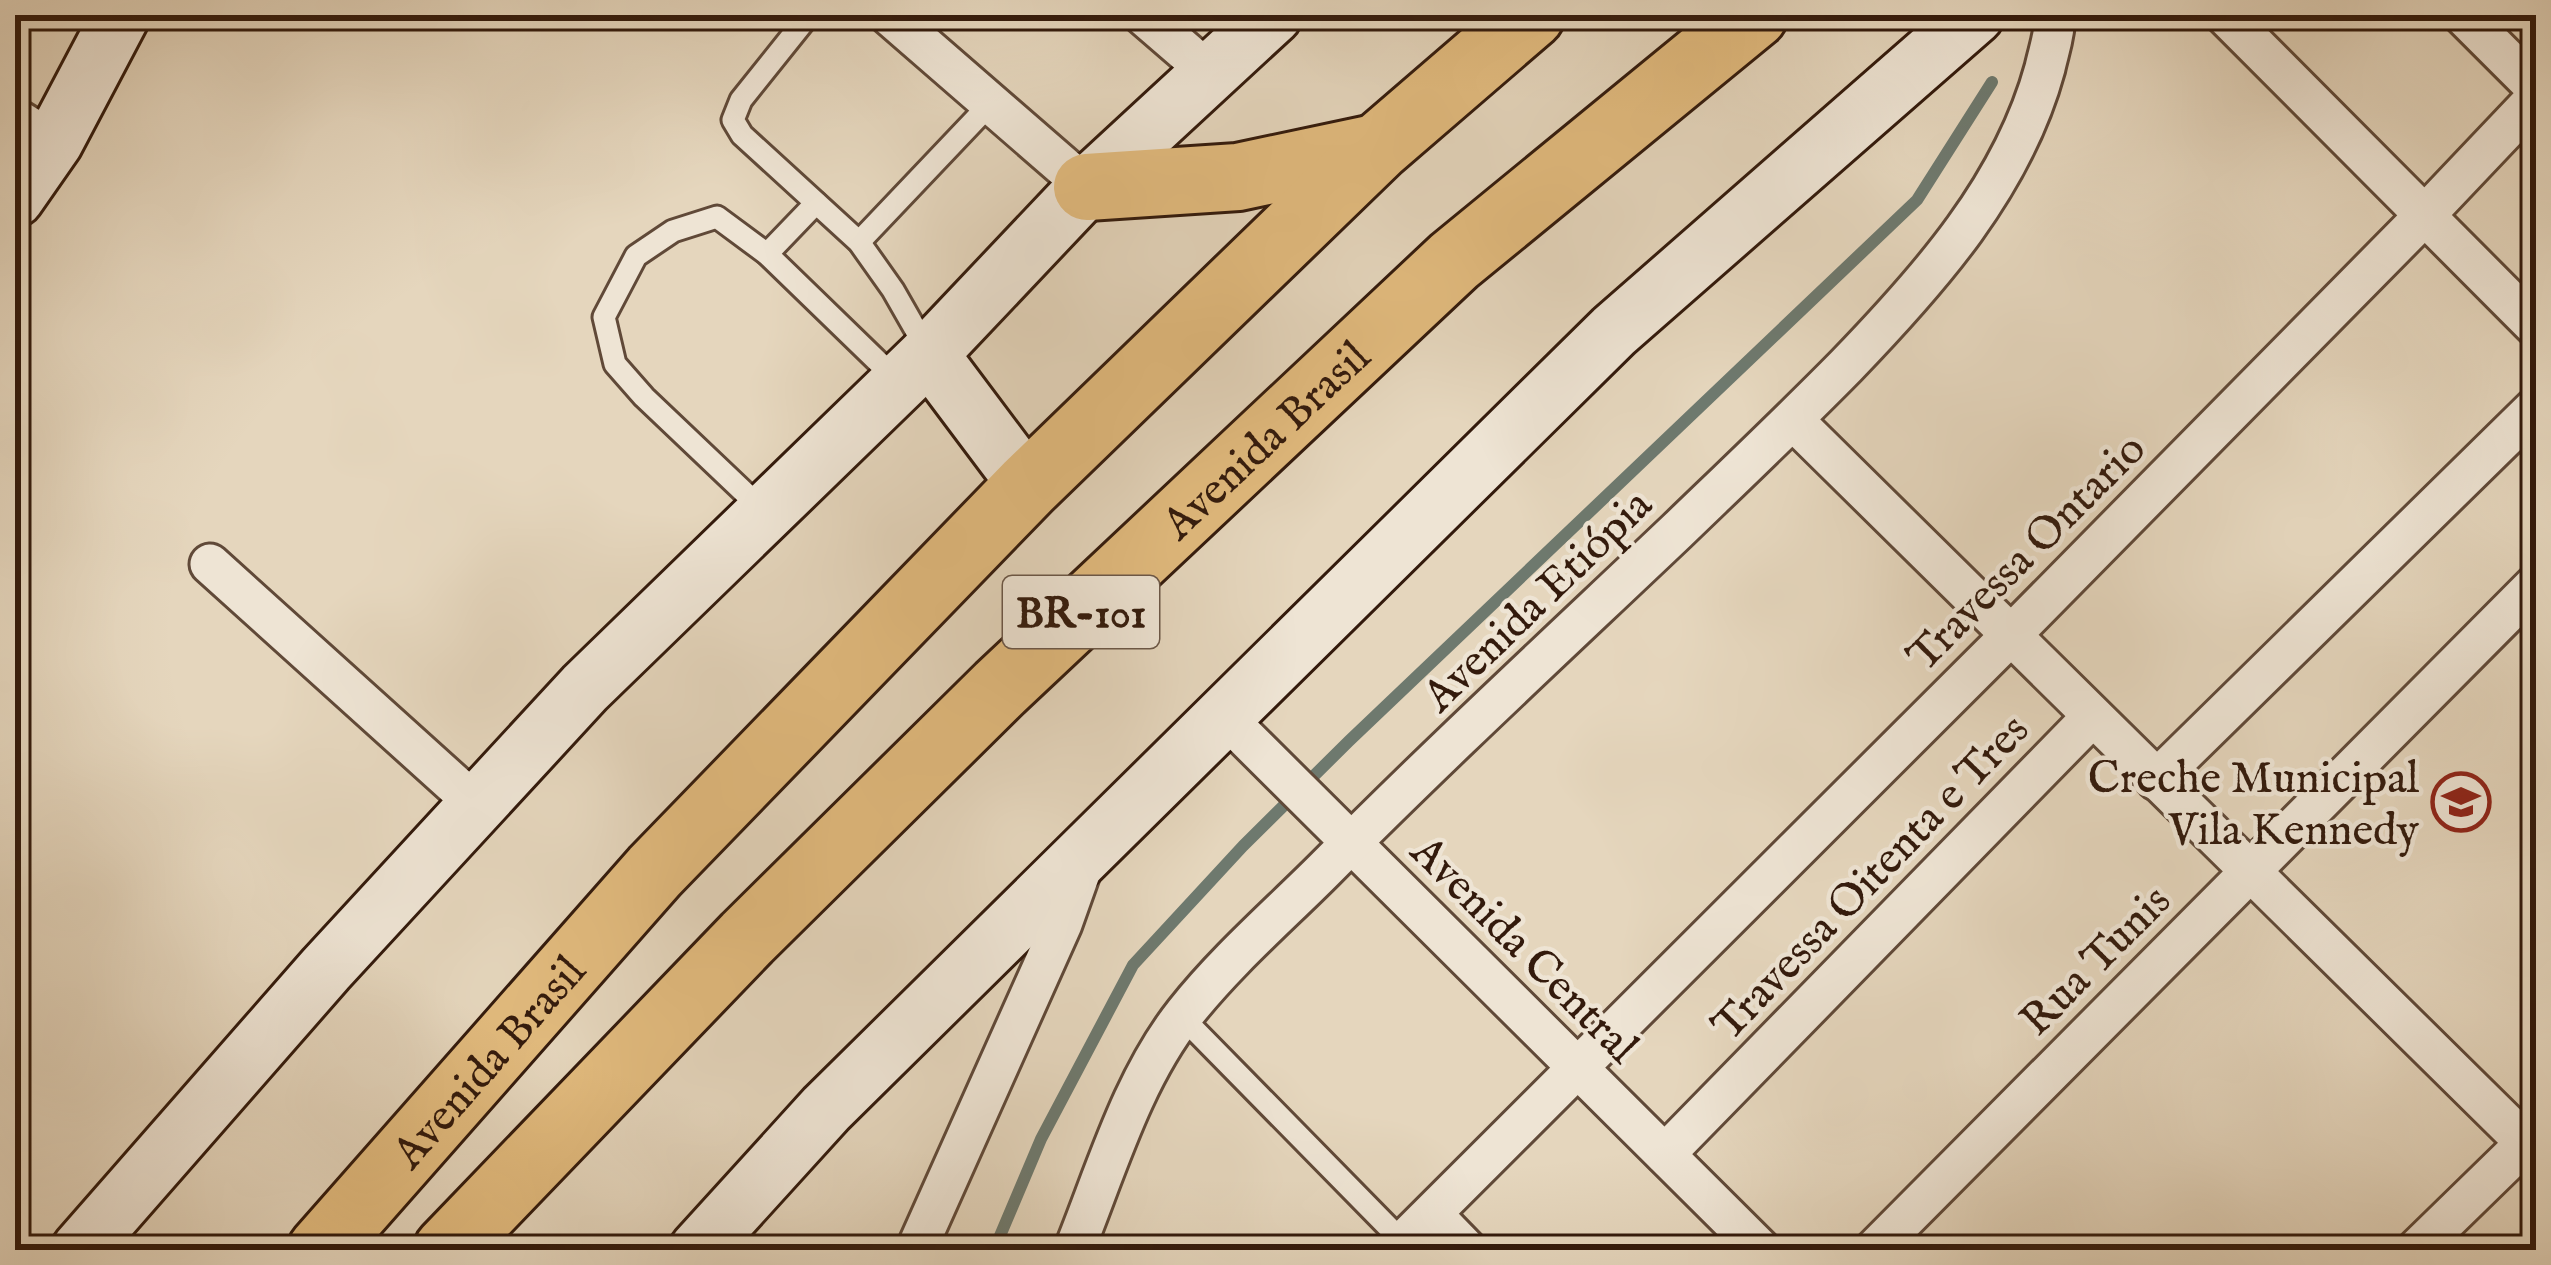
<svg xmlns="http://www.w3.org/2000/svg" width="2551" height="1265" font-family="'IM FELL English',serif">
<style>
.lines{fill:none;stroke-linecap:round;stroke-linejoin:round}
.stream{stroke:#6e796e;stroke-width:12}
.lane-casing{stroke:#604938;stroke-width:27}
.street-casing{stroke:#604938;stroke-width:45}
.secondary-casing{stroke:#331a0c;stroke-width:63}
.highway-casing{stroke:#331a0c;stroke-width:72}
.lane{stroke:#eee4d4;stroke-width:21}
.street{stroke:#eee4d4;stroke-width:39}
.secondary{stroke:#eee4d4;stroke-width:57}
.highway{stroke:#e2bb7e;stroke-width:66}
.labels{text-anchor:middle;stroke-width:9;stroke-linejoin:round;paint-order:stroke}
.shield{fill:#eee4d4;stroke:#6b5748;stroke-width:3}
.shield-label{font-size:42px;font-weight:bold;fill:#331a0c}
.street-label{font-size:45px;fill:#331a0c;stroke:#eee4d4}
.poi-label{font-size:45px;fill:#331a0c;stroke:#eee4d4;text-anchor:end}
</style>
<rect width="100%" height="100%" fill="#e5d6bd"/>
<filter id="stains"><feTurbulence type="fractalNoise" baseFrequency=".00167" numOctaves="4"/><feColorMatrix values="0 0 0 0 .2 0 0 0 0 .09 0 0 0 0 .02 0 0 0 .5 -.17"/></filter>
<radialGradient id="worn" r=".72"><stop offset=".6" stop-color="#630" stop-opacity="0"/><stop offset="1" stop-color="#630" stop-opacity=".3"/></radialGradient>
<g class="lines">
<polyline class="stream" points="994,1250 1041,1139 1133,965 1243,846 1349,741 1917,200 1992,82"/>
<defs>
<g id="lane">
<polyline points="809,15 741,100 733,120 742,135 859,242 893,290 929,353"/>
<polyline points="859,242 991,103"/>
<polyline points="767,254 816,203"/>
<polyline points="765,512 644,397 615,364 604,317 636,256 673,231 717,217 767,254 899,382"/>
<polyline points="1182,1017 1403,1242"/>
</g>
<g id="street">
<polyline points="889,15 1087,187"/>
<polyline points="1143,15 1209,72"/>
<polyline points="2225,15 2536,327"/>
<polyline points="2463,15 2536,88"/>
<polyline points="15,118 54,142"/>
<polyline points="1793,420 2526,1143"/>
<polyline points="210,564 477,805"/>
<polyline points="1223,715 1761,1250"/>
<polyline points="2156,780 2536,407"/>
<polyline points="1665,1154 2092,717"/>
<polyline points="1432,1214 1467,1250"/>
<polyline points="916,1250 1062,924 1084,862"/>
<path d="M1074 1250C1106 1171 1132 1080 1185 1013 1226 961 1278 916 1324 870 1439 754 1559 643 1677 531 1734 476 1791 422 1846 366 1929 280 2013 186 2045 68 2049 50 2055 34 2055 15"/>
<polyline points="1395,1250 2010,636 2425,215 2536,98"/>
<polyline points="1874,1250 2536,584"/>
<polyline points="2416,1250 2536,1133"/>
</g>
<g id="secondary">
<polyline points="15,198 54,142 121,15"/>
<polyline points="929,354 1028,486"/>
<polyline points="80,1250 326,969 585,688 929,354 1087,187 1273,15"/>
<polyline points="698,1250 826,1109 1614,331 1975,15"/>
</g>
<g id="highway">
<polyline points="1087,187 1238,177 1375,148"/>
<path id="s1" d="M321 1250 655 871 1028 486 1378 147 1531 15"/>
<path id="s2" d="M447 1250 747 938 1000 688 1454 261 1754 15"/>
</g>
</defs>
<use href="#lane" class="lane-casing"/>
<use href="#street" class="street-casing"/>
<use href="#secondary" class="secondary-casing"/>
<use href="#highway" class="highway-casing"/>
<use href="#lane" class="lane"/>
<use href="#street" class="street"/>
<use href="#secondary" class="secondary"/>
<use href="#highway" class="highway"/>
</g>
<defs>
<symbol id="school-ring" viewBox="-11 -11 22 22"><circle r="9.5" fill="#eee4d4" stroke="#8f2418" stroke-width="1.5"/><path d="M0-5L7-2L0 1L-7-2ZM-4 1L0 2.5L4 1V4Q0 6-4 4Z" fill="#8f2418"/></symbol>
</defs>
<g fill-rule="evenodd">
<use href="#school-ring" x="2428" y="769" width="66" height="66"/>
</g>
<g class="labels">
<rect class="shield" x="1003" y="576" width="156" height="72" rx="9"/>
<g class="shield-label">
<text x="1081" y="627">BR-101</text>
</g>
<g class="street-label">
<text dy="16" stroke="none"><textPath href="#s2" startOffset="1152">Avenida Brasil</textPath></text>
<text transform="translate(2025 551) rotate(-45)" y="16">Travessa Ontario</text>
<text transform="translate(1536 599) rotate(-44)" y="16">Avenida Etiópia</text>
<text transform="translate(1869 876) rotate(-46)" y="16">Travessa Oitenta e Tres</text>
<text transform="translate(1526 948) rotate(45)" y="16">Avenida Central</text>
<text transform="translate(2094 959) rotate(-45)" y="16">Rua Tunis</text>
<text dy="16" stroke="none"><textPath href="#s1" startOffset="252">Avenida Brasil</textPath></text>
</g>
<g class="poi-label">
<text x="2419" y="792">Creche Municipal<tspan x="2419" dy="52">Vila Kennedy</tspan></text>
</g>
</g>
<rect width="2551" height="1265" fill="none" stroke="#e5d6bd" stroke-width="60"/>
<rect x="18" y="18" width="2515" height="1229" fill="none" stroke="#331a0c" stroke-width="6"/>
<rect x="30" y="30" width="2491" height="1205" fill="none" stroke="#331a0c" stroke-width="3"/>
<rect width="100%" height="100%" filter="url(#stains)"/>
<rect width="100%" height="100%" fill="url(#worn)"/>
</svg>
